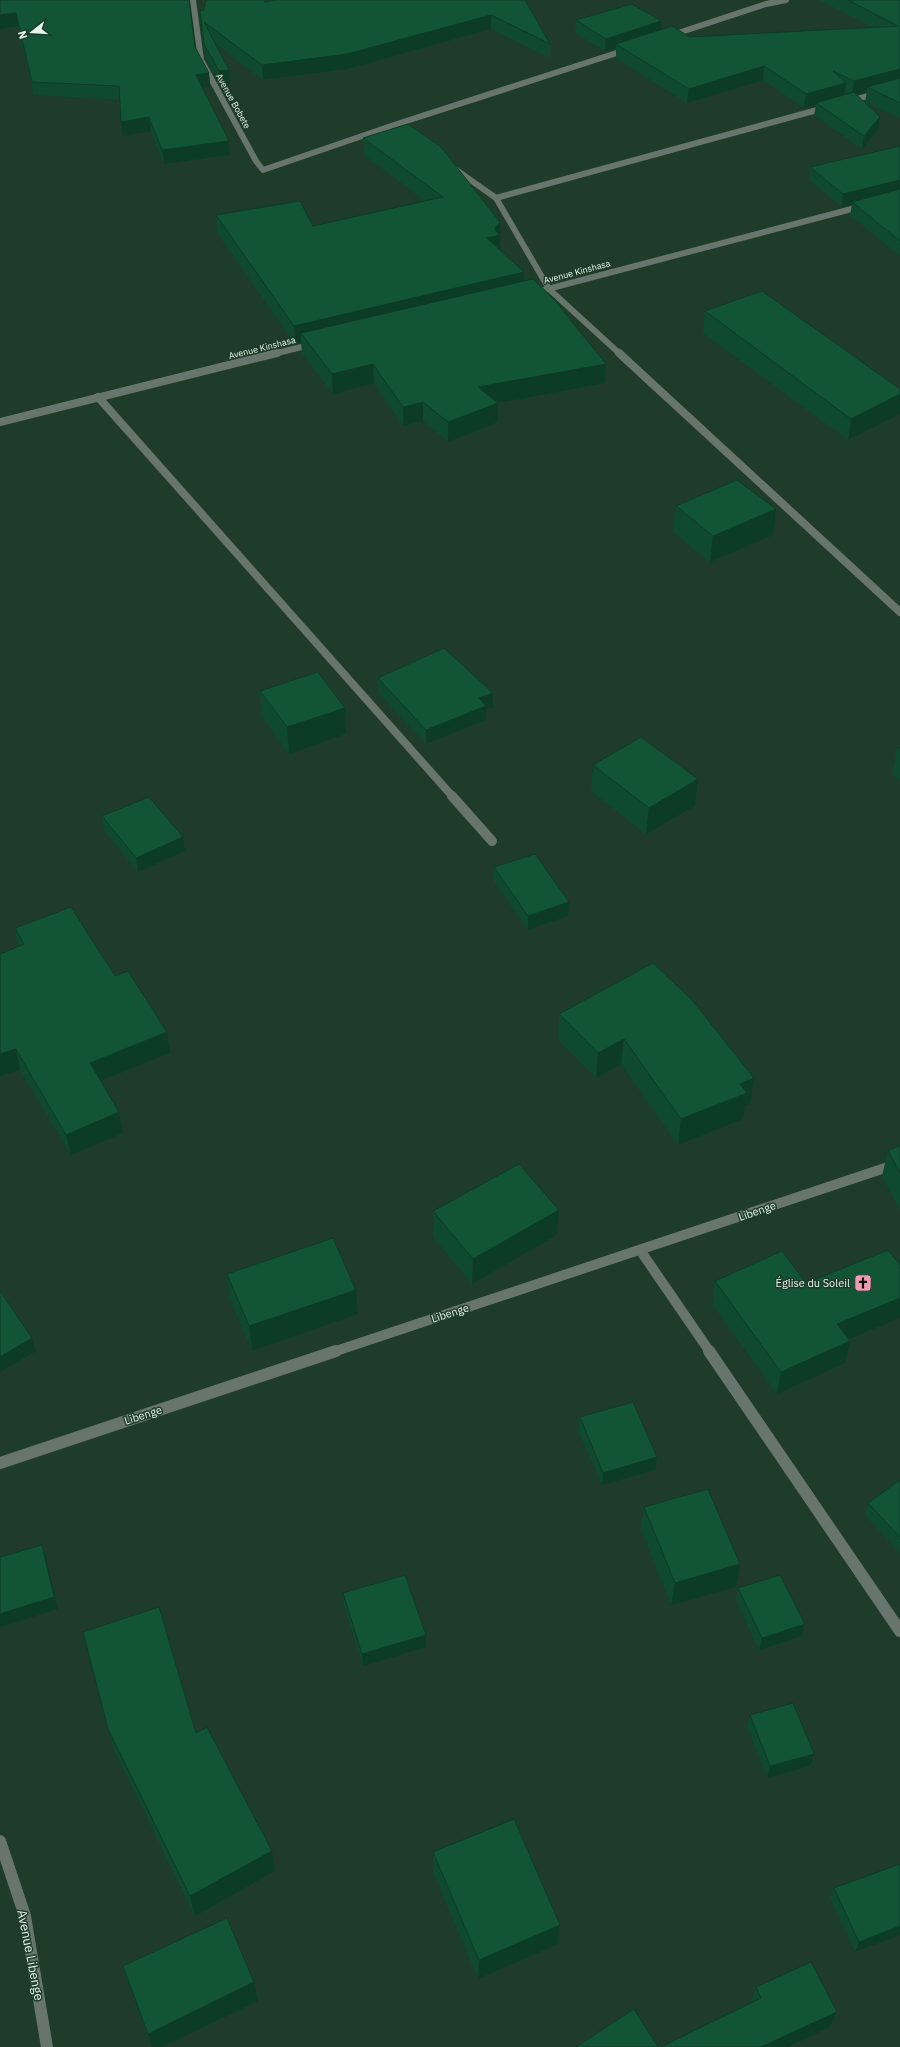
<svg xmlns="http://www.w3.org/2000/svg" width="900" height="2047" font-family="'IBM Plex Sans',sans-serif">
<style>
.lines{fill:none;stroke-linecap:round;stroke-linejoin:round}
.minor-far3{stroke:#67756c;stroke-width:6}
.minor-far2{stroke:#67756c;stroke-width:8}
.minor-far1{stroke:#67756c;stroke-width:10}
.minor{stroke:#67756c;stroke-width:12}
.wall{fill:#0f492e;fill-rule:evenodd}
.shaded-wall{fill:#0d3c25}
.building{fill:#125535;stroke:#0d3c25}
.labels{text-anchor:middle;stroke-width:3;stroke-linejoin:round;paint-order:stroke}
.far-street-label{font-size:9px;fill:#e4f5ea;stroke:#1f3c2b}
.street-label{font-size:11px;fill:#e4f5ea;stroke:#1f3c2b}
.poi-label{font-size:11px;fill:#e4f5ea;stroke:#1f3c2b;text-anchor:end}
.near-street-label{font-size:13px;fill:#e4f5ea;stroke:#1f3c2b}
</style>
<rect width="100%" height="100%" fill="#1f3c2b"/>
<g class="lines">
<g class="minor-far3">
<polyline points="193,0 201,60 256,161 263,170 394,125 629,49"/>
<polyline points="669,36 766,4 786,0"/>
<polyline points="847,102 900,87"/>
<polyline points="452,167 496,198"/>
<polyline points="544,290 863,206"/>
<polyline points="273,354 314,344"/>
<polyline points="620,354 549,289 496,198 828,107"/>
</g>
<g class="minor-far2">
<polyline points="619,353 900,612"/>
<polyline points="98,397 453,797"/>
<polyline points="0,422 277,353"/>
</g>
<g class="minor-far1">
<polyline points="452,796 492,841"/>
<polyline points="640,1250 710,1352"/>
<polyline points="333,1352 900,1163"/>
</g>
<g class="minor">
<polyline points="709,1351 900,1631"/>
<polyline points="0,1463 336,1351"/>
<polyline points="0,1841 25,1916 47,2047"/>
</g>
</g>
<g class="wall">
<polygon points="0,0 195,47 209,73 210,87 203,88 230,155 164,164 151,131 123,136 120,100 34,95 18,26"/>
<polygon points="206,0 267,0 266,1 525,0 550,44 550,58 491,29 347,69 263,80 216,44 230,84 220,85 206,58 200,11 204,10"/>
<path d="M819 0H900V118L865 102 867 91 856 94 878 130 862 149 814 115 816 105 804 108 763 80 687 103 616 58V48L605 51 575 33 576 20 660 30 690 37 872 27ZM845 92 849 94 844 95Z"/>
<polygon points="363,138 500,222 500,250 524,272 524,281 606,364 605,383 498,403 498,422 448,442 423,421 403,426 374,383 333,394 302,353 301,343 295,344 217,233 216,215 313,226 425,201 364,155"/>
<polygon points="900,146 900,256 850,215 852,205 842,207 809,180 810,167"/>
<polygon points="705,311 900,389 848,440 703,333"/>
<polygon points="676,506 773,535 710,562 673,532"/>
<polygon points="378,678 493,707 486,709 486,720 426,744 378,692"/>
<polygon points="260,691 345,708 346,734 289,754 262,717"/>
<polygon points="900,747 900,782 892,774 897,748"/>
<polygon points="593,765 695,806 646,834 591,791"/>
<polygon points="102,816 185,851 138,872 104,830"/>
<polygon points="494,867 568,916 528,930 494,881"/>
<polygon points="15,928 115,976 167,1032 170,1053 101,1081 119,1112 123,1133 71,1155 20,1070 0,1076 18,946"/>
<polygon points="559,1014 754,1078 750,1104 745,1106 743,1119 678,1145 621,1064 596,1078 558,1040"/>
<polygon points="900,1146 900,1210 882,1176 888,1150"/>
<polygon points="433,1211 557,1235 472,1284 433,1237"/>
<polygon points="227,1274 356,1290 358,1314 252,1351 230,1299"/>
<polygon points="715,1281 848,1339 850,1341 845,1363 777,1394 712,1304"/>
<polygon points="580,1417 657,1457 655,1470 602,1485 578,1430"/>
<polygon points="900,1480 900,1553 865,1515 868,1503"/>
<polygon points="644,1507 740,1564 736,1587 671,1605 641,1530"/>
<polygon points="738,1588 805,1624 802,1636 759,1650 736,1600"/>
<polygon points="343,1593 426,1635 426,1647 363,1666 344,1606"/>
<polygon points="83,1632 196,1733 272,1851 275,1871 195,1916 114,1750"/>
<polygon points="750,1715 810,1766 767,1778 747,1726"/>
<polygon points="433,1852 560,1925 558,1944 478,1979 433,1872"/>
<polygon points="900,1864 900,1935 855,1952 830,1898 834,1888"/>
<polygon points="123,1966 258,2001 162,2047 152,2047 129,1984"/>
<polygon points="756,1987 837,2012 830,2027 751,2003"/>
</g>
<g class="shaded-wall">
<polygon points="16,13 18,26 0,29 0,15"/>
<polygon points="491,15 491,29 347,69 263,80 262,65"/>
<polygon points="661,21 660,34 616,44 616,48 605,51 606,39"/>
<polygon points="764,66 763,80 687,103 689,89"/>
<polygon points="900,69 900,83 867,87 867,91 852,95 854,81"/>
<polygon points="229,70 230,84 220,85 219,71"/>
<polygon points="209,73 210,87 197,88 196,75"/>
<polygon points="846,83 844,97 816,103 816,105 804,108 806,94"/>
<polygon points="149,117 151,131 123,136 121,122"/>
<polygon points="880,117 878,130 862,149 864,136"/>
<polygon points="229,141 230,155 164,164 162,150"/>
<polygon points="900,180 899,192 852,202 852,205 842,207 843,194"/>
<polygon points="500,222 500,252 487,238 494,229"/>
<polygon points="524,272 524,290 301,333 301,343 295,344 294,326"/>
<polygon points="373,364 374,383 333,394 332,374"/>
<polygon points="606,364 605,383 498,403 498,422 448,442 448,422 478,387"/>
<polygon points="900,394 900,414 848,440 851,419"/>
<polygon points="423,402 423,421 403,426 403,407"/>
<polygon points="776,509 773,535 710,562 713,536"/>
<polygon points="493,693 493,707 486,709 486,720 426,744 426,730 479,698"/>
<polygon points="345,708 346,734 289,754 287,727"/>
<polygon points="698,779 695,806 646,834 649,808"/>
<polygon points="183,837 185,851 138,872 136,858"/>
<polygon points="569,902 568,916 528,930 528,916"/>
<polygon points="167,1032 170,1053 93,1084 90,1063"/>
<polygon points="624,1039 621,1064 596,1078 598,1053"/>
<polygon points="16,1049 20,1070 0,1076 0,1054"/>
<polygon points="754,1078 750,1104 745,1106 743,1119 678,1145 681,1119 740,1084"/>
<polygon points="119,1112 123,1133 71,1155 66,1135"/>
<polygon points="559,1210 557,1235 472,1284 473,1259"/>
<polygon points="356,1290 358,1314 252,1351 249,1326"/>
<polygon points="900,1298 900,1318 832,1346 837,1324"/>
<polygon points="32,1338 36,1351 0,1372 0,1357"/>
<polygon points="850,1341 845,1363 777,1394 781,1372"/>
<polygon points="657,1457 655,1470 602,1485 603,1473"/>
<polygon points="42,1545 46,1557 58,1609 1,1627 0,1623 0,1614"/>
<polygon points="740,1564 736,1587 671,1605 675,1583"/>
<polygon points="805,1624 802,1636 759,1650 762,1638"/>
<polygon points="426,1635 426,1647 363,1666 362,1654"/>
<polygon points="814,1754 810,1766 767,1778 770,1766"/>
<polygon points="272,1851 275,1871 195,1916 190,1896"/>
<polygon points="560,1925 558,1944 478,1979 479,1960"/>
<polygon points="900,1926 900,1935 855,1952 859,1942"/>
<polygon points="254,1982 258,2001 162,2047 152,2047 148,2034"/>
<polygon points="837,2012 830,2027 788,2047 761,2047"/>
</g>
<g class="building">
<polygon points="0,0 189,0 195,47 209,73 196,75 229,141 162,150 149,117 121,122 119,86 32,82 16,13 0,15"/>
<polygon points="206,0 265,0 265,2 276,0 525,0 550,44 491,15 347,54 262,65 204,22 229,70 219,71 204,44 200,11 204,10"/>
<polygon points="848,0 900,0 900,69 854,81 833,71 846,83 806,94 764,66 689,89 616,44 672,26 690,37 898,26"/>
<polygon points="632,4 661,21 606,39 576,20"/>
<polygon points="900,78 900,103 867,87"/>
<polygon points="854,92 880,117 864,136 816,103"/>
<polygon points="408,124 441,147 500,222 494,229 500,235 487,238 524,272 294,326 216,215 300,201 313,226 443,197 363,138"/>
<polygon points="900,146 900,180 843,194 810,167"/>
<polygon points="900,189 900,241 852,202"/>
<polygon points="533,279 552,297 606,364 478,387 498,403 448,422 423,402 403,407 373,364 332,374 301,333"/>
<polygon points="762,291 900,389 900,394 851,419 705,311"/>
<polygon points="737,480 776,509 713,536 676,506"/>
<polygon points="444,648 493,693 479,698 486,706 426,730 378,678"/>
<polygon points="318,672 345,708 287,727 260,691"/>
<polygon points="641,737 698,779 649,808 593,765"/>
<polygon points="900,747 900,750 897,748"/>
<polygon points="149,797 183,837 136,858 102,816"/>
<polygon points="535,854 569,902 528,916 494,867"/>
<polygon points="71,907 115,976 128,971 167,1032 90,1063 119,1112 66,1135 16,1049 0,1054 0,954 24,944 15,928"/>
<polygon points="653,963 692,1000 754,1078 740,1084 747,1093 681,1119 624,1039 598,1053 559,1014"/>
<polygon points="900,1146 900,1173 888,1150"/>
<polygon points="519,1164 559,1210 473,1259 433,1211"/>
<polygon points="333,1238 356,1290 249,1326 227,1274"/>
<polygon points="888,1250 900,1265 900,1298 837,1324 850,1341 781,1372 715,1281 782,1251 806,1283"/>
<polygon points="0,1291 32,1338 0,1357"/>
<polygon points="633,1402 657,1457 603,1473 580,1417"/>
<polygon points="900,1480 900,1537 868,1503"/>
<polygon points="708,1489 740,1564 675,1583 644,1507"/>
<polygon points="42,1545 54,1597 0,1614 0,1557"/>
<polygon points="405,1575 426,1635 362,1654 343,1593"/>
<polygon points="780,1575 805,1624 762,1638 738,1588"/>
<polygon points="159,1607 196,1733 207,1727 272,1851 190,1896 108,1729 83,1632"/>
<polygon points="793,1703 814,1754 770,1766 750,1715"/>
<polygon points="514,1819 560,1925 479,1960 433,1852"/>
<polygon points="900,1864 900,1926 859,1942 834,1888"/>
<polygon points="227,1918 254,1982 148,2034 123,1966"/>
<polygon points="811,1962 837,2012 761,2047 661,2047 761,1998 756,1987"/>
<polygon points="634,2009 658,2047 576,2047"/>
</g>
<defs>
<symbol id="church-square" viewBox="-11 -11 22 22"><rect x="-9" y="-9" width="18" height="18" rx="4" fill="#f09ab5" stroke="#1f3c2b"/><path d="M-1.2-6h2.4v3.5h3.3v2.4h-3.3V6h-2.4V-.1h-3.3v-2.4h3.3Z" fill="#111"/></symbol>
</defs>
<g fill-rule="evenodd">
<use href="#church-square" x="853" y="1273" width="20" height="20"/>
</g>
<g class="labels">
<g class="far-street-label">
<text transform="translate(233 101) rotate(61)" y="3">Avenue Bobete</text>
<text transform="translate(577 272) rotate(-15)" y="3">Avenue Kinshasa</text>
<text transform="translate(262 348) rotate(-14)" y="3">Avenue Kinshasa</text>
</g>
<g class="street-label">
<text transform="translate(757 1211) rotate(-19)" y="4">Libenge</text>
<text transform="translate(450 1313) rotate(-18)" y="4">Libenge</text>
<text transform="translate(143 1415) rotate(-18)" y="4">Libenge</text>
</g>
<g class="poi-label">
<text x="850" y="1287">Église du Soleil</text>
</g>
<g class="near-street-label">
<text transform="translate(31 1955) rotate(79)" y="5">Avenue Libenge</text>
</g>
</g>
<g transform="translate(32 32) rotate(253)" stroke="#1f3c2b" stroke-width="3" paint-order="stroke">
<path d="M0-3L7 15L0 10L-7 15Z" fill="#e4f5ea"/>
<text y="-6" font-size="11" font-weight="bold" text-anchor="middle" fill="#e4f5ea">N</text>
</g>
</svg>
